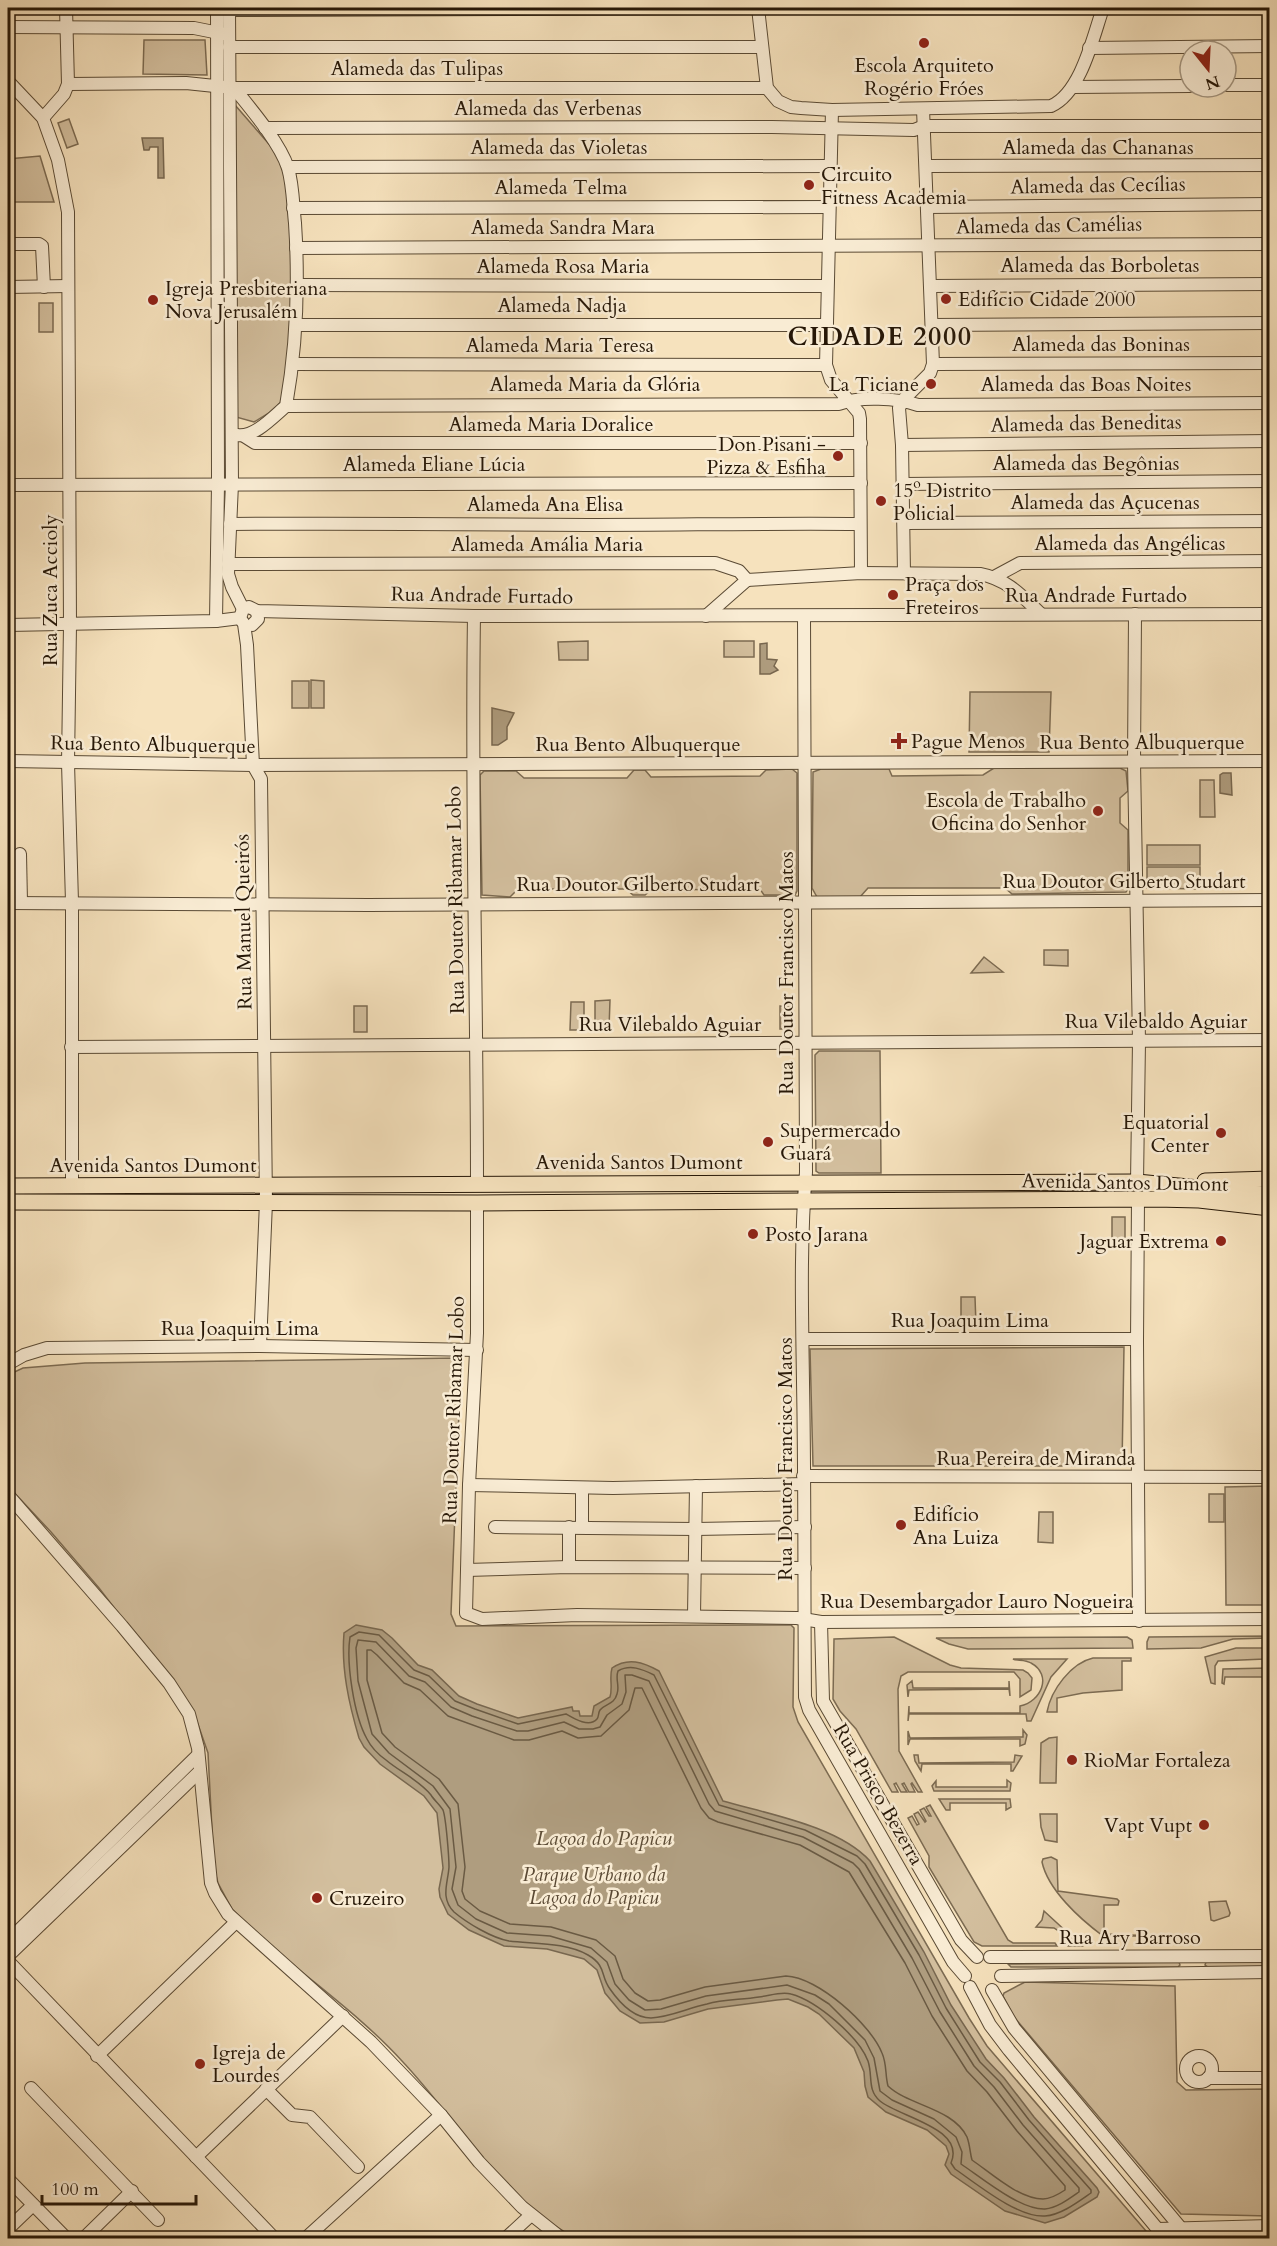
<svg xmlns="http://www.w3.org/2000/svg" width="1277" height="2246" font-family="Cardo,serif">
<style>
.green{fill:#d3bf9e;stroke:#7c6b52;stroke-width:1.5}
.water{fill:#af9d7f;stroke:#78674f;stroke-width:1.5}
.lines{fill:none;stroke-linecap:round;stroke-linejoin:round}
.shore{stroke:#6a5a43;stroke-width:1.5}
.minor-casing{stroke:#5a4a34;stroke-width:14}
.major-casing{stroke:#261707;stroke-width:17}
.minor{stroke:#f9ecd4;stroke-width:12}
.major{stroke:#f6e2bd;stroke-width:15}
.poi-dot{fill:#8f2418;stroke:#f9ecd4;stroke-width:2}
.labels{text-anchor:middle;stroke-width:5;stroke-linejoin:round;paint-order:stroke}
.poi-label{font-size:20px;fill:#261707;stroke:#f9ecd4;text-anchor:start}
.street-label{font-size:20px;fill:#261707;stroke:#f9ecd4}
.park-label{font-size:20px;font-style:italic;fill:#5a4934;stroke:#f9ecd4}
.water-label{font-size:21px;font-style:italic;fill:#5d4d37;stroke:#f9ecd4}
.district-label{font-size:26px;font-weight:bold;letter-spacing:1.5px;fill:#261707;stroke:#f9ecd4}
</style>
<rect width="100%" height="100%" fill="#f6e2bd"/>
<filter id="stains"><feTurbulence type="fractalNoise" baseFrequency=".00333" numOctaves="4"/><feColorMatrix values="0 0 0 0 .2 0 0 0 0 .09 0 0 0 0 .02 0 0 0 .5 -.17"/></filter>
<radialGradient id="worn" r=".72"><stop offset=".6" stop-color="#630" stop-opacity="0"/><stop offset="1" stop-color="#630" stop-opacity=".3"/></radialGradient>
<g class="green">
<polygon points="144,40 205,40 207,75 143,74"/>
<polygon points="235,105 275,151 283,167 289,208 292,263 292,336 283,400 269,413 254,422 236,417"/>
<polygon points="69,119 78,144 67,148 58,123"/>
<polygon points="40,156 54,202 8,202 8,159"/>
<rect x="39" y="303" width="14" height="29"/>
<polygon points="588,641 588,660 559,660 558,642"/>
<rect x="724" y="641" width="30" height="16"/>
<polygon points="311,680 324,681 324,708 311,708"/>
<rect x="292" y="681" width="17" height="27"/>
<polygon points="970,692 1051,692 1049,752 969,752"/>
<polygon points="994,768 1120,768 1126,771 1128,791 1120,798 1120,823 1128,830 1128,889 1126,892 1012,894 1005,888 868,888 860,897 817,897 812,888 813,772 821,769 889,769 892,776 983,775"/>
<polygon points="792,769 797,773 797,891 795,895 764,895 760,889 651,890 645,895 633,895 626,889 518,889 510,897 482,895 480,775 484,771 516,771 524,778 627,778 634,770 645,770 651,777 760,776 766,770"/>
<polygon points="1200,780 1214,780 1215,817 1200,817"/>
<rect x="1147" y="845" width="53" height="20"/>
<polygon points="1147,867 1200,867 1200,889 1147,888"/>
<polygon points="1044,950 1068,950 1068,966 1044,965"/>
<polygon points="984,957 1003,972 971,973"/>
<polygon points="610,1000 609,1029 595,1029 595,1001"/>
<polygon points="571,1002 584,1002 584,1030 570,1030"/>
<rect x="354" y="1006" width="13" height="26"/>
<polygon points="780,1006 792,1007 792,1029 780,1029"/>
<polygon points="819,1051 880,1051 881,1173 819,1173 816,1171 815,1055"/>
<rect x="1112" y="1217" width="13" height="25"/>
<polygon points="961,1297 975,1297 976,1326 961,1326"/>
<polygon points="1124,1347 1122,1466 813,1466 810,1349"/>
<path d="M459 1358 461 1361 451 1614 456 1626 791 1625 794 1628 793 1707 798 1722 969 2018 987 2046 1152 2238H576C505 2203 456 2118 402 2061 351 2005 284 1964 232 1909L218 1883 214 1868 208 1753 193 1710 99 1588 51 1532 8 1486V1375L23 1368 85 1363Z"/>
<polygon points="1269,1486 1269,1605 1226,1605 1225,1487"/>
<rect x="1209" y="1494" width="15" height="28"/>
<polygon points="1039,1512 1053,1512 1053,1543 1038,1542"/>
<polygon points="1269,1636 1269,1638 1233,1639 1201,1648 1147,1649 1147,1642 1149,1637"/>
<polygon points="894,1637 950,1665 961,1668 1023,1670 1028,1673 1032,1678 1031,1690 1020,1697 1020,1679 1014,1672 908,1672 901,1676 898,1689 899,1751 922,1792 918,1792 912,1783 911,1784 915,1792 909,1792 904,1783 902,1784 907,1792 901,1792 896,1783 894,1784 898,1792 892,1792 856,1729 840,1711 833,1699 834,1639"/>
<polygon points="1127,1637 1132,1640 1133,1648 968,1649 949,1644 936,1638"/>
<polygon points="1236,1648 1266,1648 1269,1650 1269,1656 1265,1659 1218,1661 1215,1666 1215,1684 1211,1683 1205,1657"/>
<path d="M1093 1658H1131V1661H1122V1690L1083 1693 1057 1698V1712H1047C1051 1690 1071 1663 1093 1658Z"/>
<path d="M1013 1659H1067L1051 1677 1031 1721H1027L1026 1714H909L908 1721 909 1706V1713H1020V1706C1041 1702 1053 1675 1031 1663 1025 1659 1017 1661 1013 1659Z"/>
<polygon points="1269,1668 1266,1669 1266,1677 1225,1677 1224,1684 1222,1683 1223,1669"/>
<polygon points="912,1681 913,1688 1009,1688 1009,1681 1010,1696 1009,1689 909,1690 908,1697 907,1685"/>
<polygon points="1023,1730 1027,1735 1025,1744 1020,1746 1020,1739 910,1739 908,1745 908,1731 910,1738 1023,1737"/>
<polygon points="1057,1737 1056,1783 1040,1783 1041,1743 1049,1738"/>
<polygon points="914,1755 918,1755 919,1763 1014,1762 1015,1755 1022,1756 1013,1771 1011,1771 1011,1764 922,1764 921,1771 915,1761"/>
<polygon points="1007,1780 1011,1783 1010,1791 934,1791 932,1786 936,1781 936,1787 1007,1787"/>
<polygon points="939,1799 1010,1799 1011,1807 1006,1810 1006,1803 950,1803 950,1810 946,1810"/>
<polygon points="930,1805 1008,1940 1013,1943 1055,1943 1057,1946 982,1946 974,1942 929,1867 929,1856 908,1818 912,1816 917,1825 919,1824 914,1814 918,1812 925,1822 926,1821 920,1810 924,1808 929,1816 931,1816 926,1807"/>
<polygon points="1040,1814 1057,1814 1057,1842 1045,1840 1041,1827"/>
<path d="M1051 1857 1057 1860 1058 1891 1117 1899 1119 1901 1118 1905H1104V1934L1156 1936H1103C1080 1919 1048 1890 1042 1862L1043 1859Z"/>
<polygon points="1226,1901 1230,1913 1229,1916 1214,1921 1211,1920 1209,1902"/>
<polygon points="1044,1911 1082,1946 1068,1946 1066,1936 1054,1928 1036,1927 1042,1920"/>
<polygon points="1269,1961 1269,1967 1208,1967 1205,1965 1206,1962"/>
<polygon points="1179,1962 1180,1965 1178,1967 1011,1967 1008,1964"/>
<polygon points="1025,1982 1175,1986 1177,2082 1186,2090 1269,2089 1269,2216 1181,2214 1014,2017 1003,1996 1004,1993"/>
</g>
<g class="water">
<polygon points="142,138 163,138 164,178 158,178 158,147 150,147 149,150 144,150"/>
<polygon points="767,643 767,659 777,660 774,666 778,670 770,674 760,674 760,644"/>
<polygon points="492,708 514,713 507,727 507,739 498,745 492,745"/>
<polygon points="1223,773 1231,773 1232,795 1220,793 1220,775"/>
<path d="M356 1625 382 1630 392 1638 418 1665 432 1670 459 1696 477 1704 518 1718 572 1707 573 1711H579L580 1716H592L594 1706 610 1697C613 1687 609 1678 612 1668 628 1657 643 1662 659 1671L723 1801C768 1814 838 1826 870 1861L924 1952 951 2005 986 2059 1004 2078 1034 2117 1097 2188 1099 2192 1097 2197 1064 2217 1045 2223 1005 2211 951 2174 945 2165 949 2154 946 2146 927 2130 886 2112 868 2097 865 2086 864 2072 854 2048 819 2014 808 2007 788 1999 777 2000 708 2009 664 2022 640 2023 620 2011 605 1993 597 1970 584 1959 547 1949 504 1946 469 1930 448 1914 440 1897 439 1889 443 1868 437 1813 424 1796 380 1764 364 1747 359 1738C349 1704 341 1669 344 1633Z"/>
</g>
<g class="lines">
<g class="shore">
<path d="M359 1632 379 1635 414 1670 429 1676 455 1701 475 1709 518 1724 566 1714C573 1718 589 1728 597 1719 599 1717 598 1713 600 1710 606 1703 614 1705 617 1694 620 1686 615 1679 618 1671 630 1664 642 1669 654 1675L719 1805 805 1830 857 1856 865 1864 919 1955 946 2008 980 2062 1000 2082 1029 2120 1091 2190V2193C1078 2202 1061 2215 1045 2216 1018 2218 977 2184 955 2169L951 2163C966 2128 899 2117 880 2101 867 2090 873 2076 868 2061 859 2037 817 2001 791 1994 781 1991 769 1996 759 1997 741 2000 723 1999 707 2004 688 2008 670 2017 651 2018 634 2018 619 2002 610 1989 600 1976 607 1966 588 1955 566 1942 533 1944 509 1941 492 1938 467 1923 454 1912 440 1898 448 1883 449 1867 449 1857 446 1818 443 1810 440 1805 434 1800 431 1795 419 1780 400 1772 386 1760 379 1755 371 1747 367 1739 354 1716 346 1663 350 1637Z"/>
<path d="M358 1640 376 1642 409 1676 425 1682 451 1707 472 1716 517 1731H528L564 1722 579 1729H593L600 1727 607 1715 622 1704 626 1692 625 1675H632L649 1681 709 1804 715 1811 803 1837 853 1863 859 1869 912 1958 940 2012 974 2066 994 2087 1023 2125 1079 2188V2192C1069 2199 1057 2208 1045 2209 1020 2210 982 2178 961 2164L962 2152 956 2137 934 2119 892 2100 880 2091 874 2058 865 2040 829 2004 815 1995 787 1985 706 1996 661 2009 645 2010 629 2000 615 1984 607 1962 591 1948 550 1936 507 1933 476 1919 458 1905 452 1889 456 1867 450 1809 433 1786 389 1753 372 1734 358 1681 356 1648Z"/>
<path d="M367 1650H371L377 1655 404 1683 420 1690 448 1716 514 1740H529L562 1731 578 1738 601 1736 629 1710 635 1688H642L701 1808 709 1818 718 1822 800 1845 849 1872 905 1963 932 2016 967 2071 987 2092 1017 2131 1065 2186V2190C1059 2194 1051 2199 1043 2199 1019 2199 991 2173 972 2160 970 2153 970 2145 967 2137 953 2108 909 2106 888 2086 885 2075 887 2064 882 2053 871 2025 818 1977 786 1976L705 1987 660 2000 648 2001 635 1993 623 1979 615 1956 596 1940 551 1927 510 1924 480 1911 465 1899 462 1891 465 1867 458 1804 439 1779 395 1747 382 1733 367 1680Z"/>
</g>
<defs>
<g id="minor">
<polyline points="229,8 232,484 228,574 232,587 243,609"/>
<path d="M758 8 767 88 778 101 791 107 801 108 832 110 1051 106C1081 93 1093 37 1103 8"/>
<polyline points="229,10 758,8"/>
<polyline points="8,27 194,28 224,34"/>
<polyline points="229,47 762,47"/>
<polyline points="1089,48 1270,46"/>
<polyline points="8,81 43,118 58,160 68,212 70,625 68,763 72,902 72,1186"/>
<polyline points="68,84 186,83 234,88 767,88"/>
<polyline points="1226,85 1270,85"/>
<polyline points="1073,87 1190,86"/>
<path d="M234 88C251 109 280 143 288 168 293 185 293 205 295 223 299 285 297 344 286 406 273 417 254 438 237 435"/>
<polyline points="832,110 826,365 831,380 859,413 860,419 861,573"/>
<polyline points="43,118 64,94 68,84 66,8"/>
<polyline points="265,128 772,127 914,130 924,126 1270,126"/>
<polyline points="926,166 1270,165"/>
<polyline points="288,167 830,166"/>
<polyline points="927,207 1270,204"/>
<polyline points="293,208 829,207"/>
<polyline points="8,244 39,244 42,246 44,287"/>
<polyline points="296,248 1270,244"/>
<polyline points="298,285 827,286"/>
<polyline points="931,286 1270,284"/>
<polyline points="8,287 68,286"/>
<polyline points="297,325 827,325"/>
<polyline points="932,325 1270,323"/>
<polyline points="293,364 826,365"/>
<polyline points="933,364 1270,363"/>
<path d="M286 406 839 404C860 396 897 398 918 405L1270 403"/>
<polyline points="244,436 255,443 861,443"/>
<polyline points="902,445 1270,441"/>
<polyline points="903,484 1270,481"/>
<polyline points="8,485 861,483"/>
<polyline points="904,523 1270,521"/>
<path d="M230 524C350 523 469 524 588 525 679 525 770 523 860 524"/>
<polyline points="228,564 715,563 739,571 747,580"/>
<polyline points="904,573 902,445 899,408 903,400 930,373 933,364 923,109"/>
<polyline points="994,577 1020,563 1270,561"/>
<path d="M747 580 861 573 980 574C1007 579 1022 596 1041 614"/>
<polyline points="1135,614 1134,762 1139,1041 1137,1182"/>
<path d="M474 616C471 805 477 994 477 1183"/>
<polyline points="706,616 747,580"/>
<path d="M804 616 806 1172C800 1242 802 1312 803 1382 805 1487 804 1592 805 1697L809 1710 953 1962 965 1976"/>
<polyline points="216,621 218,484 217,8"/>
<polyline points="8,625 216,621 240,618"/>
<polyline points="252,625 258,619 257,611"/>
<polyline points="8,761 253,765 1270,761"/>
<polyline points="20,854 21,902"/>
<polyline points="8,903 368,905 1270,900"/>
<polyline points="71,1047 1270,1040"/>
<polyline points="1138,1199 1137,1342 1139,1621"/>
<polyline points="477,1203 477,1333 469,1485 466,1613 482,1619 577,1615 797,1618 821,1622 1270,1619"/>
<polyline points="803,1339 1137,1339"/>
<polyline points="260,1346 266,1202 261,779 253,765 247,645 244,624 240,618 243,609 249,607 257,611 474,616 1270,614"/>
<polyline points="8,1364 24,1355 47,1348 260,1346 477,1350"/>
<polyline points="803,1476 1270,1477"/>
<polyline points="469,1485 613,1488 804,1484"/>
<polyline points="582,1488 582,1527"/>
<polyline points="8,1495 122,1626 169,1683 189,1714 198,1748 211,1883 215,1893 228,1914 371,2042 441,2115 479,2162 522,2207 561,2238"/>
<polyline points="495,1527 696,1529 805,1527"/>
<polyline points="569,1527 569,1567"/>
<polyline points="467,1570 569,1567 805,1568"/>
<polyline points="694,1616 696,1486"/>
<polyline points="821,1622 823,1701 961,1940 977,1957"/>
<polyline points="8,1941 198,1755"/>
<polyline points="8,1956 200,1771"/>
<polyline points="990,1957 1270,1956"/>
<polyline points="8,1961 274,2238"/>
<polyline points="1001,1976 1270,1972"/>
<polyline points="970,1987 990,2025 1009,2050 1165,2238"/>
<polyline points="992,1990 1014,2028 1180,2227 1186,2238"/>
<polyline points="97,2056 236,1922"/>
<circle cx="1199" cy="2069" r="13"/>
<polyline points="1208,2078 1270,2078"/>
<polyline points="31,2088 158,2220"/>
<polyline points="266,2089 292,2115 310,2117 358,2167"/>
<polyline points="196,2157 343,2016"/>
<polyline points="8,2179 66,2238"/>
<polyline points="8,2229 33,2205"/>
<polyline points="1158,2229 1270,2226"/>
<polyline points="84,2238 132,2191"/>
<polyline points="306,2238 441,2115"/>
<polyline points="506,2238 531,2215"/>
</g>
<g id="major">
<polyline points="1205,1181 1270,1179"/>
<polyline points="8,1186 1137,1182 1270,1195"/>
<polyline points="8,1202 477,1203 1156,1199 1199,1200 1270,1208"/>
</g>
</defs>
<use href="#minor" class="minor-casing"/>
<use href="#major" class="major-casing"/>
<use href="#minor" class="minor"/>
<use href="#major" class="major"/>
</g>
<g class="poi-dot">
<circle cx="924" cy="43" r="6"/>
<circle cx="809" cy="185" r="6"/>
<circle cx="946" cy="299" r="6"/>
<circle cx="153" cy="300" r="6"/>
<circle cx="931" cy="384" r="6"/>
<circle cx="838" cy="456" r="6"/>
<circle cx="881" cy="501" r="6"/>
<circle cx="893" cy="595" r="6"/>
<path d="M896 732h6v6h6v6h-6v6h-6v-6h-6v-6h6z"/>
<circle cx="1098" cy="811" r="6"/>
<circle cx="1221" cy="1133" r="6"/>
<circle cx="768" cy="1142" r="6"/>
<circle cx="753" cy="1234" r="6"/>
<circle cx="1221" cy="1241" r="6"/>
<circle cx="901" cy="1525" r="6"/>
<circle cx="1072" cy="1760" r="6"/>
<circle cx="1204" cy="1825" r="6"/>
<circle cx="317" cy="1898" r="6"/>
<circle cx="200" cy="2064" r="6"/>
</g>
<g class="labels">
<g class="poi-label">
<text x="924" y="72" text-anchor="middle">Escola Arquiteto<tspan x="924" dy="23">Rogério Fróes</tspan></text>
<text x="821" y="181">Circuito<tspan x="821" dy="23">Fitness Academia</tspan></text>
<text x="165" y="295">Igreja Presbiteriana<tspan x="165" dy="23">Nova Jerusalém</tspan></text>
<text x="958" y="306">Edifício Cidade 2000</text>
<text x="919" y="391" text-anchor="end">La Ticiane</text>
<text x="826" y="451" text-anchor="end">Don Pisani -<tspan x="826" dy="23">Pizza &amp; Esfiha</tspan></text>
<text x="893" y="497">15º Distrito<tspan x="893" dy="23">Policial</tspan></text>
<text x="905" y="591">Praça dos<tspan x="905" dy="23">Freteiros</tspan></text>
<text x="911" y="748">Pague Menos</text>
<text x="1086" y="807" text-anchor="end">Escola de Trabalho<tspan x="1086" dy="23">Oficina do Senhor</tspan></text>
<text x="1209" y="1129" text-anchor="end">Equatorial<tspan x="1209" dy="23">Center</tspan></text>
<text x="780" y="1137">Supermercado<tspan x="780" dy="23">Guará</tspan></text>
<text x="765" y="1241">Posto Jarana</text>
<text x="1209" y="1248" text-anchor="end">Jaguar Extrema</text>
<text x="913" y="1521">Edifício<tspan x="913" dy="23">Ana Luiza</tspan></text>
<text x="1084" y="1767">RioMar Fortaleza</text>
<text x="1192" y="1832" text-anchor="end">Vapt Vupt</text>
<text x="329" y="1905">Cruzeiro</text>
<text x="212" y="2059">Igreja de<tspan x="212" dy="23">Lourdes</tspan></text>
</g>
<g class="street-label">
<text x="417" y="75">Alameda das Tulipas</text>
<text x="548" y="115">Alameda das Verbenas</text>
<text x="559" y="154">Alameda das Violetas</text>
<text x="1098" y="154">Alameda das Chananas</text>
<text transform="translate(1098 185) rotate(-1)" y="7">Alameda das Cecílias</text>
<text x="561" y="194">Alameda Telma</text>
<text transform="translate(1049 225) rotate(-1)" y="7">Alameda das Camélias</text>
<text x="563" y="234">Alameda Sandra Mara</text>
<text x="1100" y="272">Alameda das Borboletas</text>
<text x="563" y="273">Alameda Rosa Maria</text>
<text x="562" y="312">Alameda Nadja</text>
<text x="1101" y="351">Alameda das Boninas</text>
<text x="560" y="352">Alameda Maria Teresa</text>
<text x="595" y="391">Alameda Maria da Glória</text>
<text x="1086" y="391">Alameda das Boas Noites</text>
<text transform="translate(1086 423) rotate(-1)" y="7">Alameda das Beneditas</text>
<text x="551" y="431">Alameda Maria Doralice</text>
<text x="1086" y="470">Alameda das Begônias</text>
<text x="434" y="471">Alameda Eliane Lúcia</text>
<text x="1105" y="509">Alameda das Açucenas</text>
<text x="545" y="511">Alameda Ana Elisa</text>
<text x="1130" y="550">Alameda das Angélicas</text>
<text x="547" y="551">Alameda Amália Maria</text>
<text transform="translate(50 590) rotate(-90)" y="7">Rua Zuca Accioly</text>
<text transform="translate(482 595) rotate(1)" y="7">Rua Andrade Furtado</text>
<text x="1096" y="602">Rua Andrade Furtado</text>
<text x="1142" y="749">Rua Bento Albuquerque</text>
<text transform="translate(153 744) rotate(1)" y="7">Rua Bento Albuquerque</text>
<text x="638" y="751">Rua Bento Albuquerque</text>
<text x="1124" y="888">Rua Doutor Gilberto Studart</text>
<text x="638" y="891">Rua Doutor Gilberto Studart</text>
<text transform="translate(455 900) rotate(-91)" y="7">Rua Doutor Ribamar Lobo</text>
<text transform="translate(243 922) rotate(-91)" y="7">Rua Manuel Queirós</text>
<text transform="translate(786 973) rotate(-90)" y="7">Rua Doutor Francisco Matos</text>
<text x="1156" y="1028">Rua Vilebaldo Aguiar</text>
<text x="670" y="1031">Rua Vilebaldo Aguiar</text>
<text x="639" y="1169">Avenida Santos Dumont</text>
<text x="153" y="1172">Avenida Santos Dumont</text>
<text transform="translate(1125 1182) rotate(1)" y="7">Avenida Santos Dumont</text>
<text x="970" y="1327">Rua Joaquim Lima</text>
<text x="240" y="1335">Rua Joaquim Lima</text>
<text transform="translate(453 1410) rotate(-88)" y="7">Rua Doutor Ribamar Lobo</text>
<text x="1036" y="1465">Rua Pereira de Miranda</text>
<text transform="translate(785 1459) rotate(-90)" y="7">Rua Doutor Francisco Matos</text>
<text x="977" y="1608">Rua Desembargador Lauro Nogueira</text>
<text transform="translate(879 1794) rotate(60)" y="7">Rua Prisco Bezerra</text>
<text x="1130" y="1944">Rua Ary Barroso</text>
</g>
<g class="park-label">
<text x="594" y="1881">Parque Urbano da<tspan x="594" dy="23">Lagoa do Papicu</tspan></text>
</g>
<g class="water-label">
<text x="604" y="1845">Lagoa do Papicu</text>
</g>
<g class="district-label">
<text x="880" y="345">CIDADE 2000</text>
</g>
</g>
<rect width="1277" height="2246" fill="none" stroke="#f6e2bd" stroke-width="30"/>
<rect x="9" y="9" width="1259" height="2228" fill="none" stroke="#261707" stroke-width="3"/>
<rect x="15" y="15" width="1247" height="2216" fill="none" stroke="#261707" stroke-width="1.5"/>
<g transform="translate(1208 69) rotate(162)"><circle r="28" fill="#f9ecd4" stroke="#a59782" stroke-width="1.5"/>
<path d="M0-4.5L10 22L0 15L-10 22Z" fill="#8f2418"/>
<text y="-9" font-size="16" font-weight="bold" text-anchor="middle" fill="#261707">N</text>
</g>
<path d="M42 2195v9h154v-9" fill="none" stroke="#261707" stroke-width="3"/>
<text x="51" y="2195" font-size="18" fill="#261707" stroke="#f9ecd4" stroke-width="4.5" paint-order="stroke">100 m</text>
<rect width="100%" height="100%" filter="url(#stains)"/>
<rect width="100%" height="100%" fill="url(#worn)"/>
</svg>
